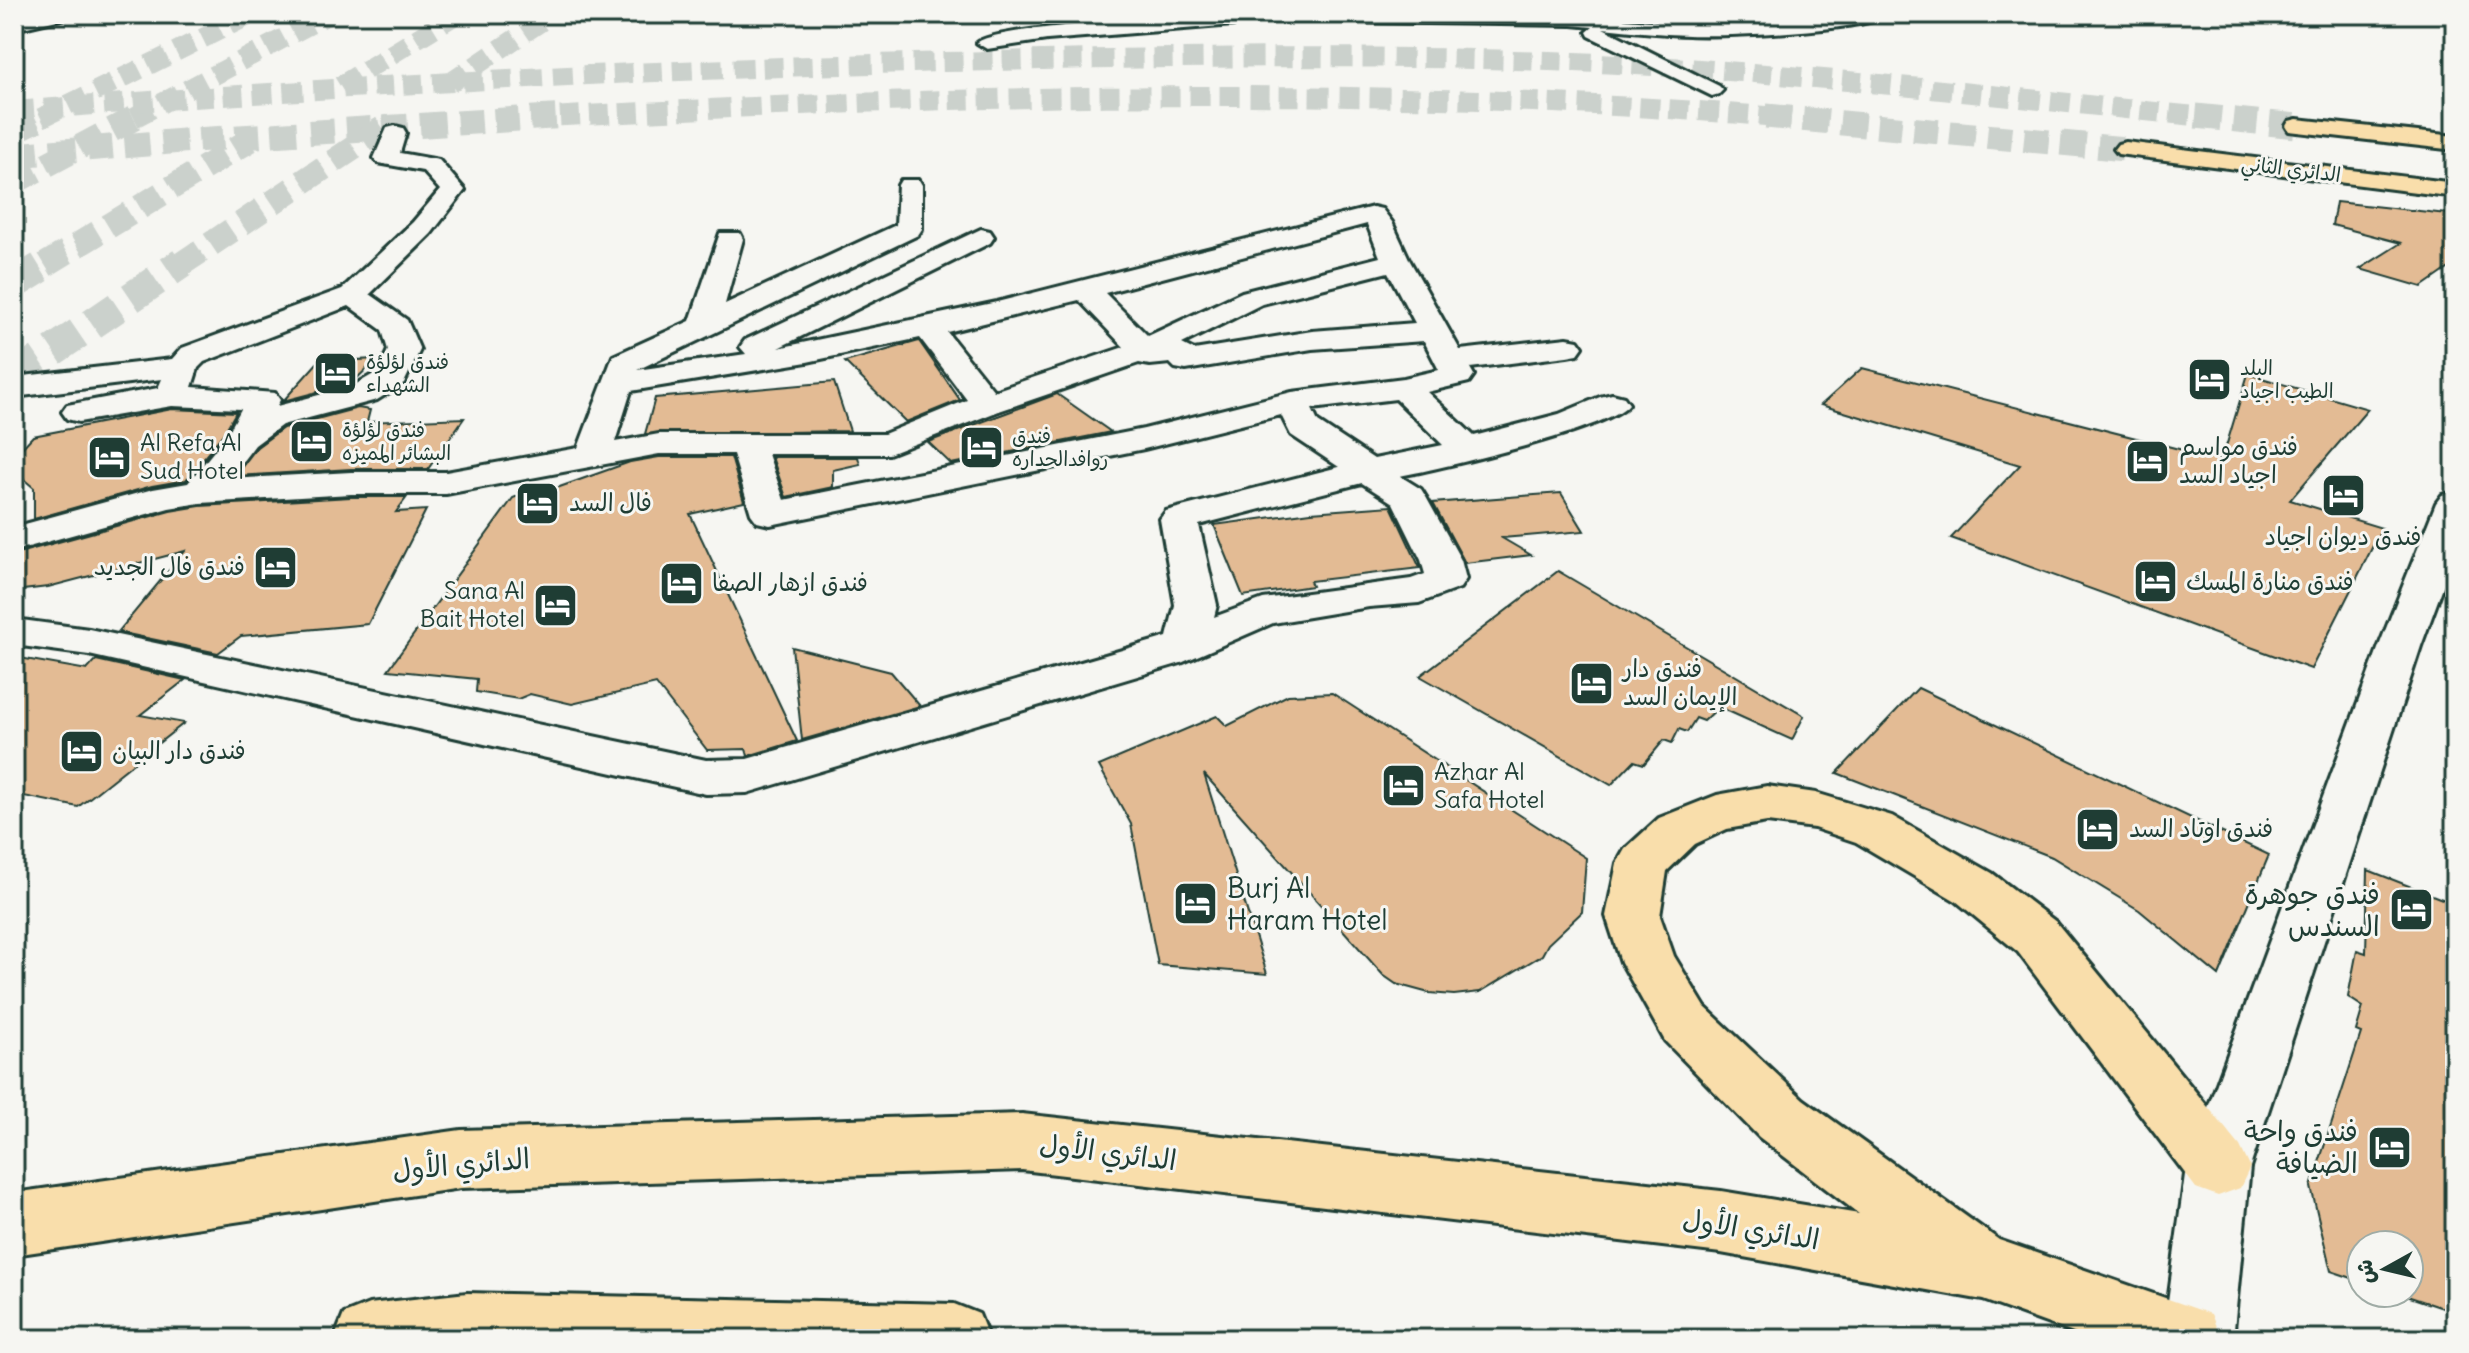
<svg xmlns="http://www.w3.org/2000/svg" width="2469" height="1353" font-family="Delius,'Playpen Sans Arabic',sans-serif">
<style>
.building{fill:#e3bb94;stroke:#1f3d34;stroke-width:2}
.lines{fill:none;stroke-linecap:round;stroke-linejoin:round}
.major-tunnel-far1{stroke:#cbd1cc;stroke-width:20;stroke-dasharray:20 10;stroke-linecap:butt}
.major-tunnel{stroke:#cbd1cc;stroke-width:25;stroke-dasharray:25 12;stroke-linecap:butt}
.highway-tunnel-far2{stroke:#cbd1cc;stroke-width:20;stroke-dasharray:20 10;stroke-linecap:butt}
.highway-tunnel-far1{stroke:#cbd1cc;stroke-width:25;stroke-dasharray:25 12;stroke-linecap:butt}
.highway-tunnel{stroke:#cbd1cc;stroke-width:31;stroke-dasharray:31 16;stroke-linecap:butt}
.minor-casing{stroke:#1f3d34;stroke-width:6}
.highway-casing{stroke:#1f3d34;stroke-width:6}
.minor{fill:#f6f6f2;fill-rule:evenodd}
.highway{fill:#f9deab;fill-rule:evenodd}
.labels{text-anchor:middle;stroke-width:6;stroke-linejoin:round;paint-order:stroke}
.far-street-label{font-size:20px;fill:#1f3d34;stroke:#f6f6f2}
.far-poi-label{font-size:20px;fill:#1f3d34;stroke:#f6f6f2;text-anchor:start}
.poi-label{font-size:24px;fill:#1f3d34;stroke:#f6f6f2;text-anchor:start}
.near-poi-label{font-size:28px;fill:#1f3d34;stroke:#f6f6f2;text-anchor:end}
.near-street-label{font-size:28px;fill:#1f3d34;stroke:#f6f6f2}
</style>
<rect width="100%" height="100%" fill="#f6f6f2"/>
<filter id="ink" filterUnits="userSpaceOnUse"><feTurbulence type="fractalNoise" baseFrequency=".0125" numOctaves="2"/><feDisplacementMap in="SourceGraphic" scale="16" xChannelSelector="R" yChannelSelector="G"/><feConvolveMatrix kernelMatrix="1 2 1 2 8 2 1 2 1" color-interpolation-filters="sRGB"/></filter>
<g filter="url(#ink)">
<g class="building">
<polygon points="2336,202 2447,214 2455,208 2455,264 2422,287 2360,269 2401,243 2332,225"/>
<polygon points="919,341 960,400 906,422 845,362"/>
<polygon points="377,359 352,383 283,401 318,362"/>
<polygon points="1862,368 2222,460 2248,374 2368,409 2290,500 2382,528 2311,669 1951,538 2020,465 1821,405"/>
<polygon points="834,382 850,431 645,434 655,398"/>
<polygon points="1057,394 1111,432 951,464 928,442"/>
<polygon points="358,408 370,410 367,422 464,418 428,469 351,469 235,476 257,447 283,428"/>
<polygon points="172,409 236,412 224,433 186,480 152,486 34,519 34,488 21,477 18,464 20,450 33,436"/>
<polygon points="659,457 731,457 744,502 690,514 797,741 748,756 746,749 707,750 656,684 572,704 530,694 518,699 476,692 477,679 388,670 513,498 546,485 551,490 630,462"/>
<polygon points="772,457 858,457 860,464 833,470 833,487 786,497"/>
<polygon points="1561,493 1584,531 1502,538 1531,555 1465,563 1433,503"/>
<polygon points="351,497 407,497 396,512 426,510 368,624 241,636 218,653 118,632 185,551 48,587 14,591 15,554 170,511 200,506"/>
<polygon points="1391,506 1420,568 1310,581 1312,586 1243,596 1214,525 1311,512"/>
<polygon points="1558,571 1804,716 1792,740 1719,707 1704,721 1696,718 1687,732 1679,729 1672,743 1664,740 1644,764 1634,761 1611,785 1420,676"/>
<polygon points="792,647 891,672 920,706 802,740"/>
<polygon points="14,657 87,670 96,660 185,680 140,715 184,723 78,807 14,794"/>
<polygon points="1918,688 2269,855 2219,976 2139,910 2052,857 1837,773"/>
<polygon points="1332,693 1586,858 1582,912 1548,944 1542,955 1480,992 1454,995 1429,993 1396,984 1383,975 1204,774 1267,974 1158,965 1131,824 1099,766 1217,716 1227,726 1288,695"/>
<polygon points="2368,870 2455,904 2455,1312 2398,1293 2409,1293 2409,1245 2361,1245 2361,1281 2331,1271 2311,1187 2361,1033 2356,1031 2363,1007 2348,997 2357,950 2366,953"/>
</g>
<g class="lines">
<g class="major-tunnel-far1">
<polyline points="41,118 252,14"/>
<polyline points="134,118 329,14"/>
</g>
<g class="major-tunnel">
<polyline points="14,131 45,116"/>
<polyline points="14,182 138,116"/>
</g>
<g class="highway-tunnel-far2">
<polyline points="450,83 552,14"/>
<polyline points="340,86 457,14"/>
<path d="M14 111C357 85 700 66 1043 60 1220 57 1398 55 1575 62 1789 71 2002 97 2215 118"/>
<path d="M530 118C949 95 1372 83 1791 118"/>
</g>
<g class="highway-tunnel-far1">
<polyline points="1766,116 2126,149"/>
<polyline points="2196,116 2297,126"/>
<polyline points="14,155 194,140 566,116"/>
<polyline points="45,265 250,140"/>
<polyline points="180,265 383,128"/>
</g>
<g class="highway-tunnel">
<polyline points="14,284 48,263"/>
<polyline points="14,377 182,263"/>
</g>
<defs>
<g id="minor">
<polygon points="35,14 69,14 66,18 14,30 14,18"/>
<path d="M1238 14 1572 15 1691 24 1889 14C1873 31 1719 37 1689 35 1660 34 1631 31 1603 28L1719 86 1723 90 1719 94 1712 96 1589 36 1587 32 1593 27 1572 25 1284 21 1047 40 987 49 977 43C993 25 1201 17 1238 14Z"/>
<path d="M395 126 403 128 406 133 400 153 439 160 465 190 431 234 370 294 407 320 420 350 404 383 377 400 282 425 255 445 229 479 351 472H446L578 448 613 356 690 321 720 233H740L743 239 725 304 896 225 898 185 901 180H919L922 185V229L918 235 637 370 746 354 740 347 745 340 981 229 990 231 994 237 990 243 778 348 997 302 1373 207 1382 209 1392 222 1410 261 1460 350 1567 338 1578 340 1583 347 1578 354 1567 356 1470 368 1474 375 1469 382 1427 392 1474 436 1559 414 1600 397 1612 394 1624 397 1629 404C1611 429 1438 469 1400 476L1421 489 1426 497 1461 560 1466 579 1460 588 1419 603 1369 607 1273 623 1181 663 747 793 706 794 89 655 14 645V619L89 629 706 760 747 759 1167 637 1175 605 1160 519 1166 511 1339 467 1291 435 1281 415 1144 449 770 525 757 522 751 514 733 454H659L446 494H351L200 503 169 508 14 551V527L153 489 188 483 227 435 241 409 172 406 79 422 67 419 62 412 67 405 158 388 162 379 14 397V377L172 359 182 348 342 289 413 222 440 190 423 171 378 163 374 158 387 128ZM1367 224 1380 257 1242 292 1148 336 1105 293ZM1388 272 1415 323 1312 331 1194 350 1182 344 1262 304ZM1079 300 1124 347 994 391 947 332ZM349 306 382 330 388 350 379 371 353 386 277 406 280 400 275 393 192 387 198 368 204 362ZM920 338 967 400 884 434H659L615 442 631 391 807 362ZM1424 341 1439 370 1404 378 1292 392 1144 429 784 500 768 454H889L999 411 1139 363 1150 365 1170 363 1175 368 1186 370 1312 349ZM1396 399 1443 445 1374 459 1318 422 1312 409ZM1362 483 1393 503 1421 560 1425 574 1411 579 1263 599 1214 617 1217 605 1199 525Z"/>
<polygon points="2455,492 2455,554 2421,646 2250,1167 2233,1339 2163,1339 2186,1167 2379,646 2436,503 2442,495"/>
</g>
<g id="highway">
<polygon points="2297,119 2455,136 2455,150 2289,131 2286,126 2289,121"/>
<polygon points="2126,142 2455,183 2455,197 2118,154 2114,149 2118,144"/>
<polygon points="1767,786 1816,793 1892,816 1992,873 2056,922 2240,1146 2250,1167 2240,1188 2218,1196 2196,1188 2018,952 1956,901 1856,842 1814,828 1767,822 1727,829 1695,844 1667,871 1660,916 1674,956 1705,1007 1803,1099 1999,1240 2211,1314 2221,1339 2090,1339 1983,1300 1721,1253 1022,1170 461,1188 14,1255 14,1193 461,1130 1022,1114 1721,1191 1859,1214 1759,1137 1665,1041 1621,962 1606,916 1617,863 1625,849 1659,818 1717,795"/>
<polygon points="467,1293 954,1304 979,1314 989,1339 334,1339 344,1314 369,1304"/>
</g>
</defs>
<use href="#minor" class="minor-casing"/>
<use href="#highway" class="highway-casing"/>
<use href="#minor" class="minor"/>
<use href="#highway" class="highway"/>
</g>
</g>
<defs>
<symbol id="hotel-square" viewBox="-11 -11 22 22"><rect x="-9" y="-9" width="18" height="18" rx="4" fill="#1f3d34" stroke="#f6f6f2"/><path d="M-6-4.5h1.5V1H6V5H4.5V3h-9V5H-6ZM-4 0a1.8 1.8 0 1 1 3.6 0ZM.5 0V-2.5h3Q6-2.5 6 0Z" fill="#fff"/></symbol>
</defs>
<g fill-rule="evenodd">
<use href="#hotel-square" x="310" y="348" width="51" height="51"/>
<use href="#hotel-square" x="2184" y="354" width="51" height="51"/>
<use href="#hotel-square" x="286" y="416" width="51" height="51"/>
<use href="#hotel-square" x="956" y="422" width="51" height="51"/>
<use href="#hotel-square" x="84" y="432" width="51" height="51"/>
<use href="#hotel-square" x="2122" y="436" width="51" height="51"/>
<use href="#hotel-square" x="2318" y="470" width="51" height="51"/>
<use href="#hotel-square" x="512" y="478" width="51" height="51"/>
<use href="#hotel-square" x="250" y="542" width="51" height="51"/>
<use href="#hotel-square" x="2130" y="556" width="51" height="51"/>
<use href="#hotel-square" x="656" y="558" width="51" height="51"/>
<use href="#hotel-square" x="530" y="580" width="51" height="51"/>
<use href="#hotel-square" x="1566" y="658" width="51" height="51"/>
<use href="#hotel-square" x="56" y="726" width="51" height="51"/>
<use href="#hotel-square" x="1378" y="760" width="51" height="51"/>
<use href="#hotel-square" x="2072" y="804" width="51" height="51"/>
<use href="#hotel-square" x="1170" y="878" width="51" height="51"/>
<use href="#hotel-square" x="2386" y="884" width="51" height="51"/>
<use href="#hotel-square" x="2364" y="1122" width="51" height="51"/>
</g>
<g class="labels">
<g class="far-street-label">
<text transform="translate(2291 169) rotate(7)" y="7">الدائري الثاني</text>
</g>
<g class="far-poi-label">
<text x="366" y="369">فندق لؤلؤة<tspan x="366" dy="23">الشهداء</tspan></text>
<text x="2240" y="375">البلد<tspan x="2240" dy="23">الطيب اجياد</tspan></text>
<text x="342" y="437">فندق لؤلؤة<tspan x="342" dy="23">البشائر المميزه</tspan></text>
<text x="1012" y="443">فندق<tspan x="1012" dy="23">روافدالحدارہ</tspan></text>
</g>
<g class="poi-label">
<text x="140" y="451">Al Refa Al<tspan x="140" dy="28">Sud Hotel</tspan></text>
<text x="2179" y="455">فندق مواسم<tspan x="2179" dy="28">اجياد السد</tspan></text>
<text x="569" y="511">فال السد</text>
<text x="2343" y="545" text-anchor="middle">فندق ديوان اجياد</text>
<text x="245" y="575" text-anchor="end">فندق فال الجديد</text>
<text x="2186" y="590">فندق منارة المسك</text>
<text x="712" y="591">فندق ازهار الصفا</text>
<text x="525" y="599" text-anchor="end">Sana Al<tspan x="525" dy="28">Bait Hotel</tspan></text>
<text x="1623" y="677">فندق دار<tspan x="1623" dy="28">الإيمان السد</tspan></text>
<text x="112" y="759">فندق دار البيان</text>
<text x="1434" y="780">Azhar Al<tspan x="1434" dy="28">Safa Hotel</tspan></text>
<text x="2129" y="837">فندق اوتاد السد</text>
</g>
<g class="near-poi-label">
<text x="1227" y="898" text-anchor="start">Burj Al<tspan x="1227" dy="32">Haram Hotel</tspan></text>
<text x="2380" y="904">فندق جوهرة<tspan x="2380" dy="32">السندس</tspan></text>
<text x="2358" y="1141">فندق واحة<tspan x="2358" dy="32">الضيافة</tspan></text>
</g>
<g class="near-street-label">
<text transform="translate(1108 1152) rotate(7)" y="10">الدائري الأول</text>
<text transform="translate(461 1164) rotate(-5)" y="10">الدائري الأول</text>
<text transform="translate(1751 1229) rotate(9)" y="10">الدائري الأول</text>
</g>
</g>
<rect width="2469" height="1353" fill="none" stroke="#f6f6f2" stroke-width="48"/>
<rect x="24" y="24" width="2421" height="1305" fill="none" stroke="#1f3d34" stroke-width="3" filter="url(#ink)"/>
<g transform="translate(2385 1269) rotate(262)"><circle r="38" fill="#f6f6f2" stroke="#a0aca6" stroke-width="2"/>
<path d="M0-6L14 30L0 20L-14 30Z" fill="#1f3d34"/>
<text y="-12" font-size="22" font-weight="bold" text-anchor="middle" fill="#1f3d34">ش</text>
</g>
</svg>
